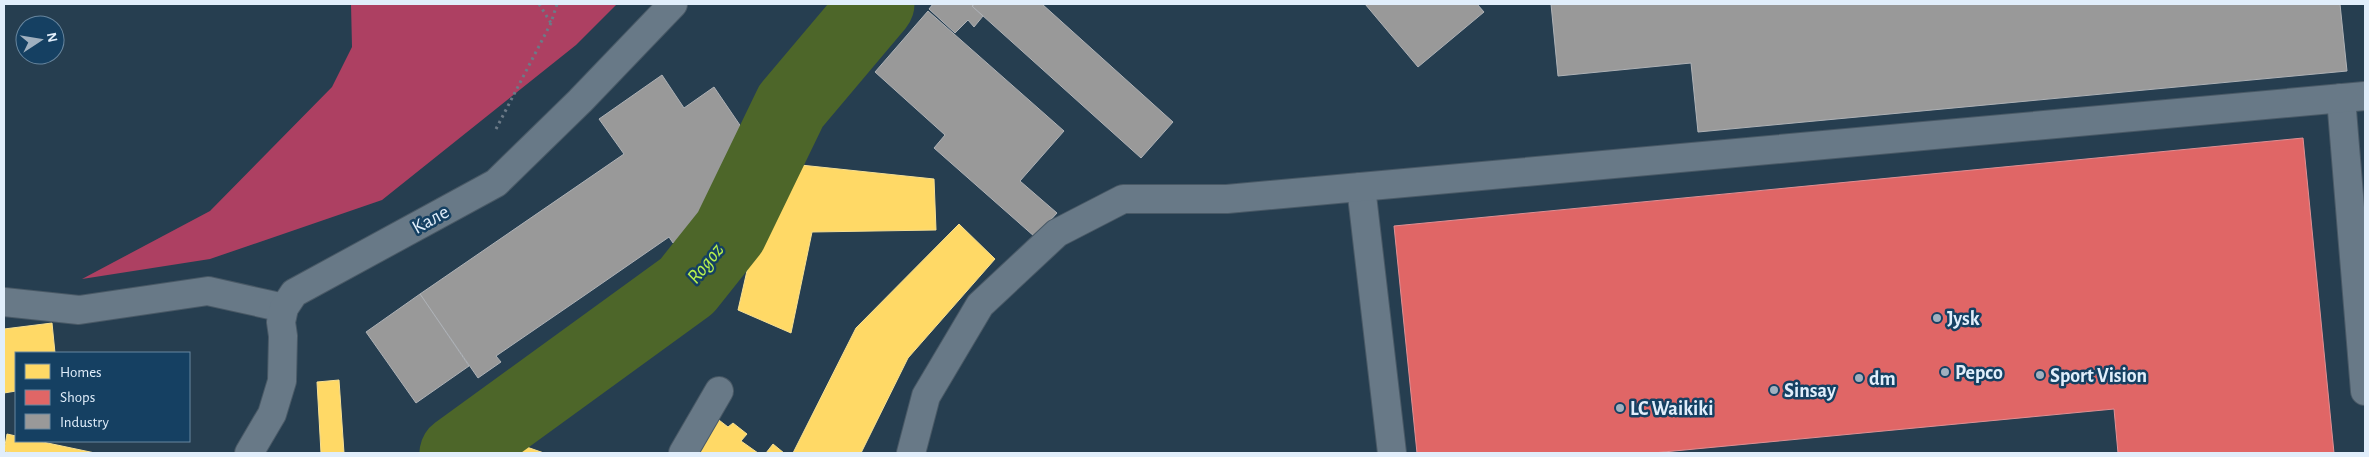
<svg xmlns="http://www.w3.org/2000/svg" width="2369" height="457" font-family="'Alegreya Sans',sans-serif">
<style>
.forest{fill:#ad4062}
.homes{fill:#ffd966;stroke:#f6df93}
.shops{fill:#e06666;stroke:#e08f93}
.industry{fill:#999;stroke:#afb2b6}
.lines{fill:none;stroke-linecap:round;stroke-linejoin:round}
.river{stroke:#4d6629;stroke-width:75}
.minor-casing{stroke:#495966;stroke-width:30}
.path{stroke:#6c7a87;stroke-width:3;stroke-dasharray:2.5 4;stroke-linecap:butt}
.minor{stroke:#687987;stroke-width:28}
.poi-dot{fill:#a0b0bf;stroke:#154062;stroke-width:2}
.labels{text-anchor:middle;stroke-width:5;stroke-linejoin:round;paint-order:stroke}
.street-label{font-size:20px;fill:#e1eefb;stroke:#154062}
.poi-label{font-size:20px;font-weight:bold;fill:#e1eefb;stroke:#154062;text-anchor:start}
.water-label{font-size:21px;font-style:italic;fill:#b9f14d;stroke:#154062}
</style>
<rect width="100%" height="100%" fill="#263e50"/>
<polygon class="forest" points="351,4 617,4 576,45 382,200 210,259 82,279 210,211 332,87 352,47"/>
<g class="homes">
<polygon points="772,162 934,179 936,230 812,232 791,333 738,310"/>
<polygon points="959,224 995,259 908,358 861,453 793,453 856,328"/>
<polygon points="52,323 55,353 16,353 16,391 4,393 4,329"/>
<polygon points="339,380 344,453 321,453 317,382"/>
<polygon points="715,417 728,427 733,423 747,434 741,441 758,453 689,453"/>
<polygon points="7,434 16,436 16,441 38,441 95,453 14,453 4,451"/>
<polygon points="492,435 544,453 480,453"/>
<polygon points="773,444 784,453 766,453"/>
</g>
<polygon class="shops" points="2303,138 2334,453 2118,453 2114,409 1653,453 1417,453 1394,226"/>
<g class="industry">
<polygon points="933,4 975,4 972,6 983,16 974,27 968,20 955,33 929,9"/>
<polygon points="975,4 1042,4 1173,122 1141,158 972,6"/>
<polygon points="1365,4 1477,4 1484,12 1418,67"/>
<polygon points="1551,4 2340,4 2347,71 1698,132 1691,63 1558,76"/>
<polygon points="928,11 1064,131 1020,181 1057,213 1035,237 934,148 945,135 875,72"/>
<polygon points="662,75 684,108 714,87 763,159 705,200 714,215 673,243 669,237 585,295 496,356 501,362 478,378 420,294 624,154 599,119"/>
<polygon points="420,294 469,366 416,403 366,332"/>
</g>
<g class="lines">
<polyline class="river" points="457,453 687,286 730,232 791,106 877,4"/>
<defs>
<g id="minor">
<polyline points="2341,98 2365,391"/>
<polyline points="1361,187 1392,453"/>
<polyline points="4,302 79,310 208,291 284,308"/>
<polyline points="249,453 272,414 282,381 283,336 281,322 284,308 294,293 496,183 580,101 673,4"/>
<polyline points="683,453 719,391"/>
<polyline points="911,453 926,396 980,305 1057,233 1123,199 1227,199 2365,96"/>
</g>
</defs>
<use href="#minor" class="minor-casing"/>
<g class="path">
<polyline points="539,4 551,23"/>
<polyline points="496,129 551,23 557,4"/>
</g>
<use href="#minor" class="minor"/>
</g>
<g class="poi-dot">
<circle cx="1937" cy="318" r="5"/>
<circle cx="1945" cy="372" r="5"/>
<circle cx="2040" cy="375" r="5"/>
<circle cx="1859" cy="378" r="5"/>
<circle cx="1774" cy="390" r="5"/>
<circle cx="1620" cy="408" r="5"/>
</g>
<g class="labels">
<g class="street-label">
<text transform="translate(430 219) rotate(-29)" y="7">Кале</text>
</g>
<g class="poi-label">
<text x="1947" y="325">Jysk</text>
<text x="1955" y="379">Pepco</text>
<text x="2050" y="382">Sport Vision</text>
<text x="1869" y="385">dm</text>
<text x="1784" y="397">Sinsay</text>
<text x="1630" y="415">LC Waikiki</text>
</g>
<g class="water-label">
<text transform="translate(705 263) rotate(-51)" y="7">Rogoz</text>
</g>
</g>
<rect width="2369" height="457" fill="none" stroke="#e1eefb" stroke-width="10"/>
<rect x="15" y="352" width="175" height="90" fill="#154062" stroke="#67869f"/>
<rect x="25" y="364" width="25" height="15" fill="#ffd966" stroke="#67869f"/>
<text x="60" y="377" font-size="15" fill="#e1eefb">Homes</text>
<rect x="25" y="390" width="25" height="15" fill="#e06666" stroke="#67869f"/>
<text x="60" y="402" font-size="15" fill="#e1eefb">Shops</text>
<rect x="25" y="414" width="25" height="15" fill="#999999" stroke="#67869f"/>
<text x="60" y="427" font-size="15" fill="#e1eefb">Industry</text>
<g transform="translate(40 40) rotate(78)"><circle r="24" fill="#154062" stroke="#67869f"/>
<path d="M0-4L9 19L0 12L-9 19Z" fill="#a0b0bf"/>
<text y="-8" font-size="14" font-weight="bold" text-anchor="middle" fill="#e1eefb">N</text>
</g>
</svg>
